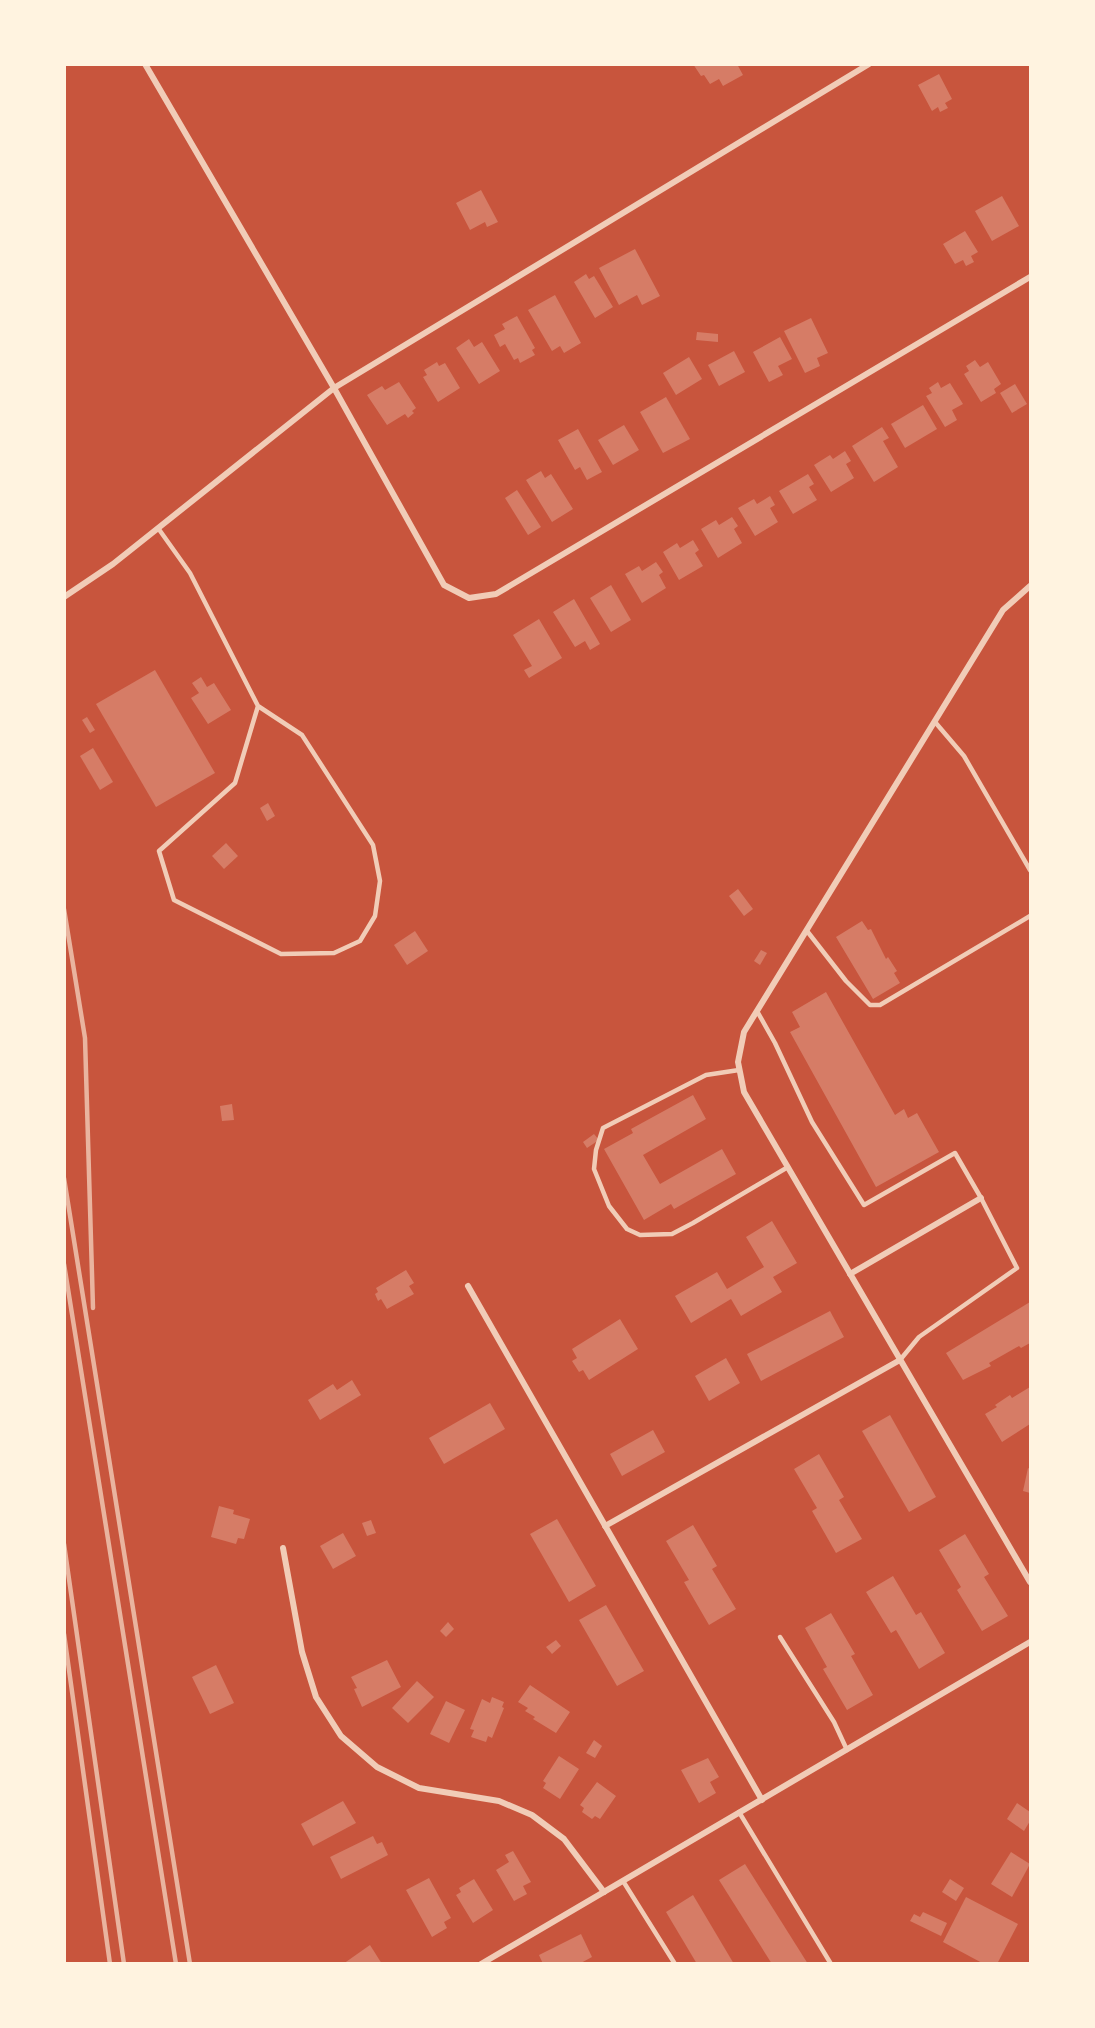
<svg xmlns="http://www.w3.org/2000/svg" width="1095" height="2028" font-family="'Nunito Sans',sans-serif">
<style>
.building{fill:#d67c66}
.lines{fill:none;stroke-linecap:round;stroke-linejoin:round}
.service{stroke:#f1ccb7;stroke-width:4.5}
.minor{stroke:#f1ccb7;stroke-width:6}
.rail{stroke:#e9b49f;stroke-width:4.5}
</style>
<rect width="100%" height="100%" fill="#c8553d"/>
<g class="building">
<polygon points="693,64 737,64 743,75 723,86 719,79 710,84 704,75 701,76"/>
<polygon points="939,74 952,99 945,103 948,108 940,112 938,107 932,111 918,85"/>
<polygon points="481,190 498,222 487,227 485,222 470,230 456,203"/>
<polygon points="1002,196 1019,226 992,241 975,211"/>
<polygon points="965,231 978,252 971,256 974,262 966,266 963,260 955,264 943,244"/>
<polygon points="635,249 660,296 642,305 637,295 619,305 599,268"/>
<polygon points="586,274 589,279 594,276 613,307 595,318 574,282"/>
<polygon points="555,295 581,343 564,353 560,346 552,351 528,310"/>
<polygon points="517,316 535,348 532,350 535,355 520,363 518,358 514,360 505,344 500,347 494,335 505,329 502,324"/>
<polygon points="811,318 828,353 817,358 820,366 805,373 784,331"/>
<polygon points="697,332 718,334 718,342 696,340"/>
<polygon points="780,337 792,359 778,366 783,375 769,382 753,352"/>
<polygon points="469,339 474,347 482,342 500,371 479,384 456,348"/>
<polygon points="734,351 745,372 719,386 708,365"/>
<polygon points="689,357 702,379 676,395 663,373"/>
<polygon points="975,360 980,367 988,362 1001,384 994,389 996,393 981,402 964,374 969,371 966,366"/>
<polygon points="437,362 439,366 445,363 460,388 438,402 423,377 427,375 424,370"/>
<polygon points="399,382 416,408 412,411 414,413 408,418 405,414 387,425 367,395 382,386 385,390"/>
<polygon points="938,382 941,388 950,383 963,404 952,410 957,420 945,427 926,396 932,393 929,388"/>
<polygon points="1015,384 1027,404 1012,413 1000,393"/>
<polygon points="666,397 690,439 663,453 640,412"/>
<polygon points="923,405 937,429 905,448 891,424"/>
<polygon points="624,425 639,450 613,465 598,440"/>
<polygon points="882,427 889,438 883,441 898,467 874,482 852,446"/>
<polygon points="578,429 602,472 587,480 580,467 575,470 558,440"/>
<polygon points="845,451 851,461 846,464 854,478 831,492 814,465 830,455 833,459"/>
<polygon points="541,471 545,478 551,474 573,509 552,522 526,480"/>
<polygon points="808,474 814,484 809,487 817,500 793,514 779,491"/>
<polygon points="517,490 541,527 528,535 505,498"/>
<polygon points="770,496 775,505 770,508 778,522 755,536 738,508 754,499 757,504"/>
<polygon points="732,517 738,526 734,529 742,543 718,558 701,529 716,520 719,525"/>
<polygon points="693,540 699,550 695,553 703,566 679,580 663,552 677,543 680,548"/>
<polygon points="656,562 663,572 659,575 666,588 642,603 625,574 639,566 642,571"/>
<polygon points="611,585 631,620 611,632 590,598"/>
<polygon points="574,599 600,644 590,650 585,641 575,647 553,612"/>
<polygon points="539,619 562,658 529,678 524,670 532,666 513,635"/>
<polygon points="155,670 215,773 156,807 96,704"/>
<polygon points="201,677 207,687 214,683 231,710 208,724 191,698 199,693 192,683"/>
<polygon points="87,717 95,730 90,733 82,720"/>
<polygon points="93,748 113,782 100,790 80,756"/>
<polygon points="268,803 275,816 267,821 260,808"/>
<polygon points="226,843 238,856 224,869 212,856"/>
<polygon points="738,889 753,909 744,916 729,896"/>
<polygon points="862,921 868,930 871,929 886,959 888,957 897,971 894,973 900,983 873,999 836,937"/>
<polygon points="415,931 428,951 407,965 394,945"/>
<polygon points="761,950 767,953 760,965 754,961"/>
<polygon points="826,992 895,1115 904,1109 908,1118 917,1113 939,1152 876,1187 790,1032 800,1027 792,1012"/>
<polygon points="693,1095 706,1119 643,1155 660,1184 722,1149 736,1174 674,1209 671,1204 644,1220 604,1149 633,1133 631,1129"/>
<polygon points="232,1104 234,1120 222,1121 220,1106"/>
<polygon points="594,1134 599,1140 587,1148 583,1142"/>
<polygon points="772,1221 797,1263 773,1277 782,1292 741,1316 731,1299 691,1323 675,1296 717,1272 727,1289 764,1267 746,1237"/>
<polygon points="406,1270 414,1283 409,1286 414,1294 387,1309 381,1299 378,1301 375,1294 378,1292 376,1288"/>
<polygon points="1030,1302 1030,1343 1021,1348 1019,1346 989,1363 991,1366 963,1380 946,1353"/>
<polygon points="830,1311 844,1337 761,1381 747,1354"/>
<polygon points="620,1319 638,1349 589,1380 583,1370 579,1372 572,1361 577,1358 572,1349"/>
<polygon points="726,1358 740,1383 709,1401 695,1376"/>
<polygon points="352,1380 361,1395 320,1420 308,1400 333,1384 337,1390"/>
<polygon points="1030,1387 1030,1424 1002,1442 985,1414 997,1407 995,1405 1010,1395 1012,1398"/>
<polygon points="490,1403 505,1429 444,1464 429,1438"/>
<polygon points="890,1415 936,1497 909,1512 862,1431"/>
<polygon points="653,1430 665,1452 622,1476 610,1454"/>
<polygon points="819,1454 844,1497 839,1500 862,1539 836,1553 812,1511 817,1508 794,1469"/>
<polygon points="1028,1468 1030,1469 1030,1493 1023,1491"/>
<polygon points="219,1506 234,1510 233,1514 250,1519 244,1539 238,1538 236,1544 211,1537"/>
<polygon points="557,1519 596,1586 569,1602 530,1534"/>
<polygon points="371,1520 376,1533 367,1536 362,1523"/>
<polygon points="693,1525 717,1566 712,1569 736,1609 709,1625 684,1582 689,1580 666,1541"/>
<polygon points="343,1533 356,1556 333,1569 320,1546"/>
<polygon points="965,1534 989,1574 984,1577 1008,1616 982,1631 957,1590 961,1587 939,1550"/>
<polygon points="893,1576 916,1615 921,1612 945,1653 919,1669 896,1630 891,1633 866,1592"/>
<polygon points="606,1605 644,1671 617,1686 579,1620"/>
<polygon points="831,1613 855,1654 851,1656 873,1695 847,1710 823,1669 827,1667 805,1628"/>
<polygon points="448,1622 454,1629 446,1637 440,1631"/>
<polygon points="556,1640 561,1646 552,1654 546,1647"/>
<polygon points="387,1660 401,1687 362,1707 354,1689 357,1688 351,1677"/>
<polygon points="216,1665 234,1703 210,1714 192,1677"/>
<polygon points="417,1681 434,1697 408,1723 392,1708"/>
<polygon points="530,1685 570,1712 556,1733 533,1719 535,1717 525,1711 528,1708 518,1702"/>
<polygon points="492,1697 504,1702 502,1707 504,1708 492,1738 488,1736 486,1742 471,1737 474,1730 470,1729 482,1699 490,1703"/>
<polygon points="446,1701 465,1710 449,1743 430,1734"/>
<polygon points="594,1740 602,1746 595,1758 586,1753"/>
<polygon points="559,1756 579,1769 560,1799 543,1788 546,1783 543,1781"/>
<polygon points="708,1758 719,1777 710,1782 716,1793 699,1803 681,1770"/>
<polygon points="597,1782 616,1796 600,1819 595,1816 592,1819 582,1812 584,1808 580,1805"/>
<polygon points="343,1801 356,1823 313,1846 301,1824"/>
<polygon points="1017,1803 1030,1812 1030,1821 1024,1831 1007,1819"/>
<polygon points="373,1836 377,1844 382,1842 388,1855 341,1879 330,1857"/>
<polygon points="513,1851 531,1882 523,1886 527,1894 514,1901 496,1870 509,1862 505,1855"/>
<polygon points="1011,1852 1030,1864 1012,1897 991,1884"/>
<polygon points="745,1864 808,1964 772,1964 719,1880"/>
<polygon points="429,1878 451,1918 444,1922 447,1928 432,1937 406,1890"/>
<polygon points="474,1879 493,1910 473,1923 456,1895 461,1892 459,1888"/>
<polygon points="950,1879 964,1888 956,1901 942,1892"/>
<polygon points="693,1895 734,1964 697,1964 666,1912"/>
<polygon points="966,1897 1018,1924 997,1964 984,1964 943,1942"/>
<polygon points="923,1912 947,1923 941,1936 910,1921 914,1914 920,1917"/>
<polygon points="581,1934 592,1957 579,1964 543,1964 539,1955"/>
<polygon points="370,1945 382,1964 343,1964"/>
</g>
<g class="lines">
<g class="service">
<polyline points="158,528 190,573 258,706 235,783 159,851 174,900 281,954 334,953 360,941 375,916 380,881 373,845 302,735 258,706"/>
<polyline points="935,722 964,756 1030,870"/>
<polyline points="807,931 846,981 870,1005 880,1005 1030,916"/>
<polyline points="757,1011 775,1043 812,1122 864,1205 955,1153 981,1198 1017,1268 919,1337 900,1360"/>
<polyline points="739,1070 706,1075 603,1128 596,1150 594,1169 609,1206 627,1229 640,1235 672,1234 693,1223 788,1167"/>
<polyline points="780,1637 834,1722 847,1750"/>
<polyline points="739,1812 831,1964"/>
<polyline points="623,1881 675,1964"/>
</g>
<g class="minor">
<polyline points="145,64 334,388 444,585 469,598 496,594 1030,277"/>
<polyline points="1030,586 1003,610 744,1032 738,1062 744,1092 1030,1582"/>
<polyline points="64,597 113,564 334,388 869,64"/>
<polyline points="850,1274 981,1198"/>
<polyline points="468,1286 762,1800"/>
<polyline points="605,1526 900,1360"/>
<polyline points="283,1548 302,1652 316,1697 341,1736 377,1767 419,1788 499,1801 532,1815 564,1839 604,1892"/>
<polyline points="481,1964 1030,1642"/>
</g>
<g class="rail">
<polyline points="64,909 85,1038 93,1308"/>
<polyline points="64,1178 190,1964"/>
<polyline points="64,1264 176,1964"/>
<polyline points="64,1544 124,1964"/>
<polyline points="64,1634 110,1964"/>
</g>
</g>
<rect width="1095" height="2028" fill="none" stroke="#fff3e0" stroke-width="132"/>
</svg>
